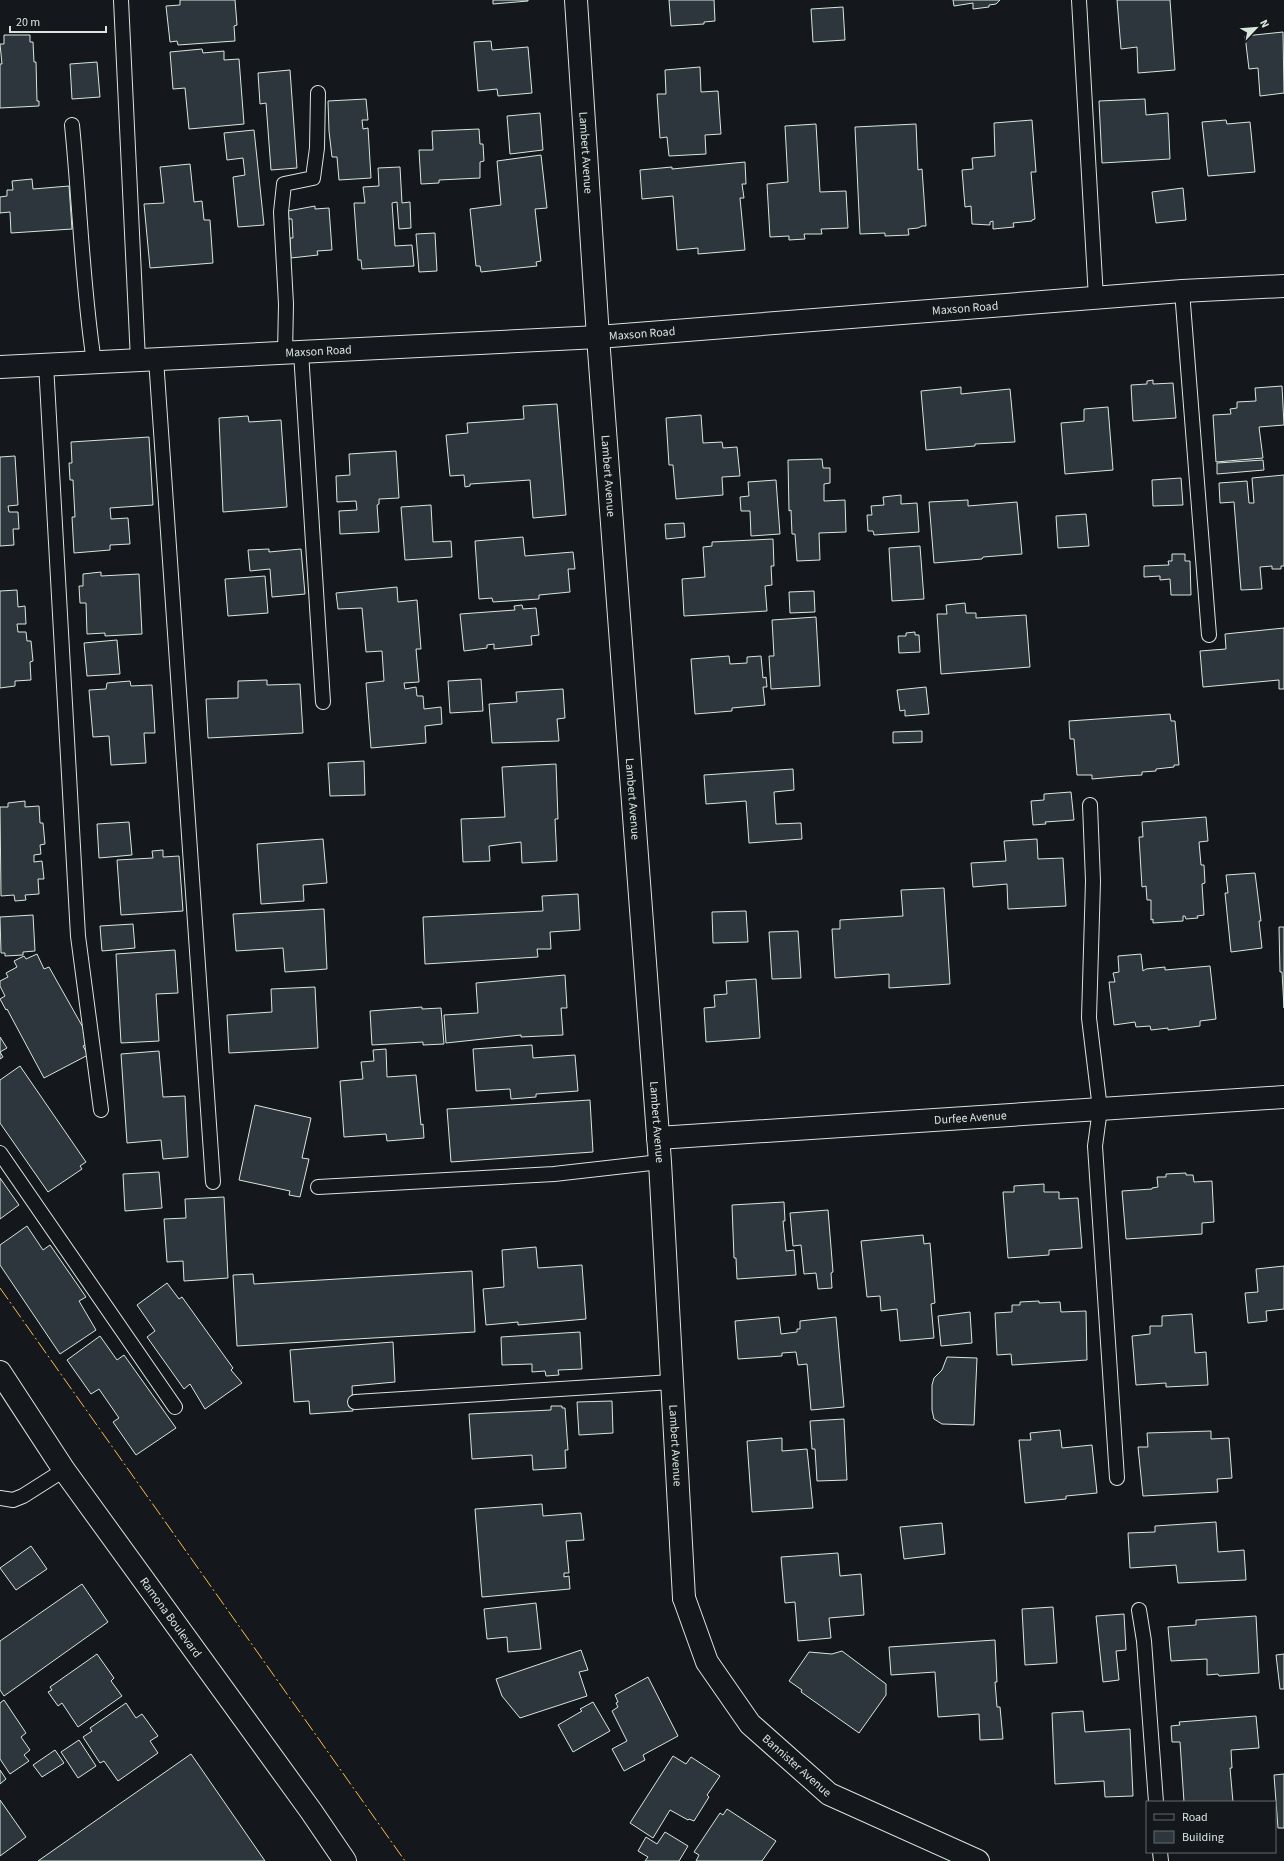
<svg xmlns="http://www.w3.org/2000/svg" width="1284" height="1861" font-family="'Source Sans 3',sans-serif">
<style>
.building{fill:#2c363c;stroke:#d8e6dc}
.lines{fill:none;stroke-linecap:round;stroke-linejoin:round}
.lane-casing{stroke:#d8e6dc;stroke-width:16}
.street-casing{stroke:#d8e6dc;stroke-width:24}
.secondary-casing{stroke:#d8e6dc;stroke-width:24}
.primary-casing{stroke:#d8e6dc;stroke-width:24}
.lane{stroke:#14181c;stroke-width:14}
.street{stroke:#14181c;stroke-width:22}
.secondary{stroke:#14181c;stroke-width:22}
.primary{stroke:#14181c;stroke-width:22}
.power{stroke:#ffb74d;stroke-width:1;stroke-dasharray:14 3 2 3;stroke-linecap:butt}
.labels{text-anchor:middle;stroke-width:3;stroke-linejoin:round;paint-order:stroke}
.street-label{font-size:12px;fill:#d8e6dc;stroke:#14181c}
</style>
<rect width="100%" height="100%" fill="#14181c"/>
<g class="building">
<polygon points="180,0 235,0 237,25 234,26 235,41 178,45 177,41 170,42 166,6 180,5"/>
<polygon points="493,0 528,0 528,1 493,4"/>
<polygon points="669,0 714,0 715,21 704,22 704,24 671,26"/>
<polygon points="953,0 1000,0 996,4 989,5 989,7 973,9 973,3 954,6"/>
<polygon points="1117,0 1170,0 1175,70 1138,73 1137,47 1121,49"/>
<polygon points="843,7 845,40 813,42 811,9"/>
<polygon points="1283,32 1284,93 1260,96 1258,68 1249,69 1245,36"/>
<polygon points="4,35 30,35 30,42 33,42 34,62 36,62 37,101 39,101 39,106 0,108 0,64 2,64 0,44 4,44"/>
<polygon points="491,41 492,50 528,47 532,93 498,96 497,89 478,91 474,42"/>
<polygon points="202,49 203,53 224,51 224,60 239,59 244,124 189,129 185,88 173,89 170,52"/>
<polygon points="97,62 100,97 72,99 70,64"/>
<polygon points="700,67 701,92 718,91 721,134 705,135 706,154 669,156 667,137 660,138 657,94 666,94 665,70"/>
<polygon points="290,70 297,168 271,170 266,103 260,104 258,73"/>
<polygon points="366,99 368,120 362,120 363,129 368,128 371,178 339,180 337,157 332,157 329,131 328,101"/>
<polygon points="1145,99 1146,115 1168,113 1170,159 1102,163 1099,101"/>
<polygon points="540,113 543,150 510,154 507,116"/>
<polygon points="1032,120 1036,172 1031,172 1035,219 1032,220 1032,221 1013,223 1014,227 993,229 993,221 990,222 990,225 972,224 971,206 965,207 962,170 973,169 972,158 995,156 994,123"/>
<polygon points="1226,120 1227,124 1250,122 1255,172 1208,176 1202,122"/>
<polygon points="816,124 820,192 846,191 848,228 821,229 822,234 804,234 805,239 789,240 789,236 770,237 767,184 788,182 785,126"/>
<polygon points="916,124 918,170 922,169 926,226 922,226 918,228 908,229 909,235 885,236 885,233 860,234 855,127"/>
<polygon points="479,129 480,144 483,144 484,161 480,162 480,178 439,180 439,183 421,184 419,150 433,150 432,131"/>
<polygon points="254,130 264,225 238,227 233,177 245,175 243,158 227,160 224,133"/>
<polygon points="541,155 547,208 535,209 541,261 536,262 537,266 481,272 480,266 476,266 470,209 501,205 497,161"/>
<polygon points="745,162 746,184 742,184 744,198 740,198 745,250 698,254 698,248 677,250 673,196 642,199 640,170 672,167 672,169"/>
<polygon points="190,164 194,202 202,201 204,220 210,220 213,263 150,268 144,204 164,203 160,167"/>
<polygon points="400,167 402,203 410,202 411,228 399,229 397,202 392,203 395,246 412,245 414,266 362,269 361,260 358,260 354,203 365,203 363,187 379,186 378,168"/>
<polygon points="32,179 33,189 69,186 72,229 11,233 10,212 0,213 0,197 7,196 7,190 13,190 12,181"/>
<polygon points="1183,188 1186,220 1156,223 1152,192"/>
<polygon points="315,206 315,209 329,208 332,250 317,251 318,255 291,258 290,238 293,238 292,219 289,219 288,211"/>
<polygon points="435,233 437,271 419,272 416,234"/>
<polygon points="1153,380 1153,384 1173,383 1176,418 1133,421 1131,385 1147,384 1147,381"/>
<polygon points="1282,386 1284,425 1259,427 1263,458 1216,462 1213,415 1231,414 1230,409 1237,408 1237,402 1256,401 1255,388"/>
<polygon points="961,387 961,394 1010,389 1015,442 975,444 975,446 926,450 921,391"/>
<polygon points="557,404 566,515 533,518 530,480 470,484 470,486 465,487 464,475 450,476 446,435 468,433 467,423 524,419 523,406"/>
<polygon points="1108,407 1113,470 1065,474 1061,423 1084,421 1084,409"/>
<polygon points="701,415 703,443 722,442 723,448 737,447 740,476 722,477 723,495 676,499 673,465 669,465 666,418"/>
<polygon points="248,416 249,422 281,420 287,507 223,512 219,418"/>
<polygon points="149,437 153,505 110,508 111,519 128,518 130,544 110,545 110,550 74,553 72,517 75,517 73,480 70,480 69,463 72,463 71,442"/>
<polygon points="396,451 399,498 379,499 379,504 377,505 379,532 340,534 339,511 357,510 356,501 337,502 336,476 350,475 349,454"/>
<polygon points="15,456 18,505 8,506 9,512 18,512 19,529 13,529 14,545 0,546 0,457"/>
<polygon points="822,459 823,468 830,468 830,483 824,484 824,501 845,500 846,532 819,533 820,560 797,561 795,534 792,534 791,510 789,511 788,460"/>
<polygon points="1263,460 1264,470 1217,474 1217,463"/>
<polygon points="1284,475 1284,566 1281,566 1281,569 1272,569 1272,566 1260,567 1262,589 1241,590 1234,502 1220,503 1219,483 1247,481 1249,503 1254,503 1252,478"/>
<polygon points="1181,478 1183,505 1153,506 1152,480"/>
<polygon points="776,480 780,534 751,536 750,511 741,511 740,497 749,496 748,482"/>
<polygon points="901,495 901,504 917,503 919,532 874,535 873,531 868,531 867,515 872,515 871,506 884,505 883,497"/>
<polygon points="968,500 968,506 1017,502 1022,554 983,557 982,559 934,563 929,502"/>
<polygon points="431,505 433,542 451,541 452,557 405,560 401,507"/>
<polygon points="1086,514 1089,546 1058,548 1056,516"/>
<polygon points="684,523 685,537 666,539 665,524"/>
<polygon points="523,537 525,556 573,552 575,569 568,569 570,592 539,595 539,599 493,602 492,598 479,599 475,541"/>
<polygon points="773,539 774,566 771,566 772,585 765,586 767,611 684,616 682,579 705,577 703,547 712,546 712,542"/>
<polygon points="920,546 924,599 892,601 889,548"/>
<polygon points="269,549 269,552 301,549 305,594 272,597 270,569 250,571 248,550"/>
<polygon points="1172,554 1185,554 1185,561 1190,561 1191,595 1171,595 1170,579 1160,580 1160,576 1144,577 1144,566 1169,565 1168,561 1172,561"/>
<polygon points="101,572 101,576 139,574 142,634 105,636 105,633 87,634 86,603 80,603 79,586 83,586 83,574"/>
<polygon points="265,576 268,613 228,616 225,579"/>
<polygon points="397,587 398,602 417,600 421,649 416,649 419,682 404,683 405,689 416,687 417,696 423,696 424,709 441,707 442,724 425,726 426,743 371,748 366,683 384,681 382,651 366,652 362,608 338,609 336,593"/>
<polygon points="17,590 18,607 25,606 26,624 17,624 18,632 26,632 27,641 31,641 33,661 30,662 31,680 15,681 15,686 0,688 0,591"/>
<polygon points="814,591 815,612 790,613 789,592"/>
<polygon points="965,603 966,613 976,613 976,618 1026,615 1030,667 941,674 937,614 947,614 946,605"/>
<polygon points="522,605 523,609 536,608 539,635 531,636 532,645 494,649 494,644 487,645 487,648 464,651 460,614 515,610 514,606"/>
<polygon points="816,617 820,686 771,689 769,656 774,656 772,620"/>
<polygon points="1284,628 1284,689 1279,689 1279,680 1203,687 1200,651 1226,649 1225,634"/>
<polygon points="915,632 915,635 919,635 920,652 899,653 898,636 906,636 906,633"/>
<polygon points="117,640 120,674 87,676 84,643"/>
<polygon points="729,656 730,664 747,663 747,657 761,656 763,678 766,677 767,687 763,687 765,705 732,708 732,711 695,714 691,659"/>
<polygon points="481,679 483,711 450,713 448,681"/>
<polygon points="267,680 267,685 300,684 303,733 208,738 206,699 238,698 238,681"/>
<polygon points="130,681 131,686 152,685 155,733 144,733 146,763 111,765 109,736 93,737 89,690 106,689 107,683"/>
<polygon points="926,687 929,714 905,716 905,710 900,711 897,690"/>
<polygon points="563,689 565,718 557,719 559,741 492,743 489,704 517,702 516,692"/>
<polygon points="1170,714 1171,721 1175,721 1179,765 1174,765 1174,767 1156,769 1156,771 1142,772 1142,775 1126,776 1092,779 1092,775 1077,775 1074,739 1070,739 1069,721"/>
<polygon points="922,731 922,742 893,743 893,732"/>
<polygon points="364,761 365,795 330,796 328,763"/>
<polygon points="556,764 558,819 555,819 557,861 522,863 521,842 489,846 490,861 463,862 461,819 505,817 502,767"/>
<polygon points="793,769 794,790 774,792 776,824 801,823 802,839 749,843 746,801 706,804 704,775"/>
<polygon points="1071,792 1074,820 1045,822 1046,824 1033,825 1031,801 1044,800 1044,794"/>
<polygon points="25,801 25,807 39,806 40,823 43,823 45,844 40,845 41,854 34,855 34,862 42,861 44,879 38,879 39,894 25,895 26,900 15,901 14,895 1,896 0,807 8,807 8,803"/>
<polygon points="1206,817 1208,841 1199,842 1201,865 1204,865 1205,883 1202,884 1204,915 1197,916 1198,918 1186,919 1185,916 1183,916 1183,921 1153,923 1153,919 1151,920 1151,900 1147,900 1146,886 1142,887 1139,837 1143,837 1142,822"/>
<polygon points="129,822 132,855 99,858 97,824"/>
<polygon points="323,839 327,883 303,885 304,901 261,904 257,844"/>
<polygon points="1037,839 1038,859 1063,858 1066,906 1008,909 1007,884 973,887 971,863 1006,861 1004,841"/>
<polygon points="163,850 163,857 179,856 183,911 121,915 117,860 153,858 152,851"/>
<polygon points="1255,873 1261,921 1259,921 1262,948 1231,952 1225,893 1228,893 1226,875"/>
<polygon points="944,888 950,984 889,988 889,974 835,978 832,929 840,929 840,920 903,916 901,890"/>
<polygon points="578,894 580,930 550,932 551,949 537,949 538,957 425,964 423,917 543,911 542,896"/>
<polygon points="324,909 327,969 285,972 283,948 236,951 233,914"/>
<polygon points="746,911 748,942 713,943 712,912"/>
<polygon points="33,915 35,951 23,952 23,955 5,956 5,953 1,953 0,917"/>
<polygon points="133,924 135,948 102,951 100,926"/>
<polygon points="1279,927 1284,927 1284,1008 1282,972 1280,972"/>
<polygon points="798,931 801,978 772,979 769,932"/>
<polygon points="175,950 178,993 156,994 159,1041 121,1043 116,954"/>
<polygon points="37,954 44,969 49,967 85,1031 83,1032 89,1043 83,1046 88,1055 44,1078 7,1009 6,1010 0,999 5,996 0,986 0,981 8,977 6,973 17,967 14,961 24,956 26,959"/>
<polygon points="1141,954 1143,971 1146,969 1165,967 1165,970 1210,966 1216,1019 1200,1021 1200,1026 1168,1030 1168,1028 1151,1030 1150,1026 1136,1027 1135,1022 1114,1025 1109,982 1115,982 1113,973 1119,972 1118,956"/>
<polygon points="565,975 567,1008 561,1008 563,1035 521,1037 521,1035 446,1043 444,1015 478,1013 476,983"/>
<polygon points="756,979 760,1038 706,1042 704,1008 715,1007 714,995 727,994 726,981"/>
<polygon points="315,987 318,1048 229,1053 227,1015 272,1012 271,989"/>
<polygon points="422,1007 422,1009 441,1008 444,1044 423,1045 423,1042 372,1045 370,1011"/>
<polygon points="0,1037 7,1048 0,1052 3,1057 0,1059"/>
<polygon points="532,1045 533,1058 575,1055 578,1091 536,1094 536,1097 511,1099 510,1089 476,1091 473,1049"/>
<polygon points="386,1049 387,1077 416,1075 421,1125 423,1124 424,1138 387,1141 386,1134 344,1137 340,1081 363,1079 361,1062 374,1061 373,1050"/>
<polygon points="159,1051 163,1097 185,1096 188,1157 163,1159 161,1140 127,1143 121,1054"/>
<polygon points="20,1066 86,1162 80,1166 82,1169 48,1192 0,1123 0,1080"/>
<polygon points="590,1100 593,1152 451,1162 447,1109"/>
<polygon points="255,1105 311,1118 302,1158 309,1159 300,1197 289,1195 290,1191 239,1180"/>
<polygon points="159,1172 162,1208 125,1211 123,1174"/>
<polygon points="1186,1173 1186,1175 1193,1175 1194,1182 1212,1181 1214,1222 1202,1223 1202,1234 1126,1239 1122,1191 1152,1189 1152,1188 1158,1187 1157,1177 1166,1177 1166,1174"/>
<polygon points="0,1178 19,1205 0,1219"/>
<polygon points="1044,1184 1044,1192 1059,1192 1059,1199 1078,1198 1082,1248 1049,1250 1049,1255 1008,1258 1003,1192 1014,1192 1014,1186"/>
<polygon points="224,1197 228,1278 184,1281 183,1261 167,1262 164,1219 186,1218 185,1199"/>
<polygon points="784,1202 785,1221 783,1221 786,1251 794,1250 796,1275 737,1279 736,1258 734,1258 732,1205"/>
<polygon points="828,1210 833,1272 831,1273 832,1288 818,1289 816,1273 804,1274 801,1245 793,1246 790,1213"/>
<polygon points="27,1226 43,1250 50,1245 86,1297 79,1301 96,1330 60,1354 0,1265 0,1245"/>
<polygon points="923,1235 924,1244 930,1243 935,1303 931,1304 934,1338 900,1341 897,1309 881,1311 880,1296 867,1297 861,1241"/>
<polygon points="536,1247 538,1268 582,1265 586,1319 518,1325 518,1322 486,1325 483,1289 504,1287 502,1250"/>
<polygon points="1284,1266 1284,1309 1266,1311 1267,1321 1248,1323 1245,1293 1258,1292 1256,1269"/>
<polygon points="472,1271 475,1332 237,1346 233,1275 253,1274 254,1284"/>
<polygon points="167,1283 179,1299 182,1297 233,1368 231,1370 242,1383 205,1409 190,1384 184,1389 147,1337 155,1331 137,1305"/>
<polygon points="1039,1301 1039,1303 1060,1302 1061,1312 1086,1311 1087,1360 1012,1365 1011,1354 997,1355 995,1313 1012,1312 1012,1305 1020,1305 1020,1302"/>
<polygon points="970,1312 972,1343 941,1346 938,1316"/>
<polygon points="1192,1314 1195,1353 1206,1352 1208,1385 1166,1387 1166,1383 1136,1385 1132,1336 1150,1334 1150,1326 1162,1326 1162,1316"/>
<polygon points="779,1317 781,1334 797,1332 797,1329 800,1329 800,1321 836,1317 844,1407 811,1410 807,1364 798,1365 796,1352 782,1353 782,1356 738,1359 735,1321"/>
<polygon points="580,1332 582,1369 558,1370 559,1375 546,1376 545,1371 532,1372 532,1364 502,1365 501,1337"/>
<polygon points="100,1336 117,1360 124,1355 176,1428 136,1455 113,1422 119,1418 99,1389 91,1394 67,1360"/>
<polygon points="393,1342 395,1382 352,1386 353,1411 310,1414 309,1401 294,1402 290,1350"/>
<polygon points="947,1357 977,1358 974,1425 942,1424 934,1419 932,1410 932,1385 934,1378 942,1370"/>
<polygon points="612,1401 613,1433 579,1435 577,1402"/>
<polygon points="551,1406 562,1406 562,1408 565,1408 568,1450 565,1450 566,1468 533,1470 532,1455 472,1459 469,1414 551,1410"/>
<polygon points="844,1419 847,1480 817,1481 815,1449 812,1449 810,1421"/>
<polygon points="1060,1430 1062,1448 1092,1445 1097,1493 1066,1496 1066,1499 1025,1503 1019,1440 1031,1440 1030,1433"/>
<polygon points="1211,1431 1211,1439 1229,1438 1232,1478 1217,1479 1218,1492 1143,1496 1138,1447 1148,1447 1147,1433"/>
<polygon points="782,1438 782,1451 807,1449 813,1508 752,1512 747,1441"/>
<polygon points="542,1504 543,1516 581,1513 584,1540 566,1541 569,1573 564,1573 564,1577 569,1576 570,1589 482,1597 475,1509"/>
<polygon points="1216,1522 1218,1552 1244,1550 1246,1580 1178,1583 1176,1565 1130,1568 1128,1533 1155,1532 1155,1526"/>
<polygon points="942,1523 945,1554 904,1559 900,1527"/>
<polygon points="31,1546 47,1569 16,1590 0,1568"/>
<polygon points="838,1553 840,1576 861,1574 864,1615 829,1618 831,1638 798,1641 795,1602 785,1603 781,1557"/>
<polygon points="82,1584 108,1622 4,1696 0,1690 0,1641"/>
<polygon points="536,1603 541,1649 508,1652 507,1637 487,1639 484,1609"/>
<polygon points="1053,1607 1057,1663 1025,1665 1022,1609"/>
<polygon points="1124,1614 1126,1650 1116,1651 1119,1680 1103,1682 1096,1616"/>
<polygon points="1256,1616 1259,1673 1219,1676 1218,1674 1207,1675 1207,1659 1171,1661 1168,1627 1196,1625 1196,1620"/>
<polygon points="995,1640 997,1682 995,1682 997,1707 1000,1707 1003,1739 980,1740 979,1714 938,1717 935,1672 891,1675 889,1647"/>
<polygon points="581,1650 588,1670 579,1672 587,1696 520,1718 502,1696 496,1679"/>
<polygon points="842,1651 886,1684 886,1695 859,1733 801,1692 802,1690 789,1681 809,1652 832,1654"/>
<polygon points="97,1654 114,1678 111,1681 122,1696 78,1727 62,1703 58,1706 48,1692 52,1690 50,1687"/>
<polygon points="1284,1654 1284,1689 1280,1689 1276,1655"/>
<polygon points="648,1677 678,1736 643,1755 645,1760 624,1771 612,1749 627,1741 612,1711 618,1707 616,1703 618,1702 615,1695"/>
<polygon points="4,1700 26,1733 21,1737 30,1750 24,1755 29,1761 10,1774 0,1759 0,1703"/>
<polygon points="593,1702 610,1731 573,1752 558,1725 582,1711 580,1709"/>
<polygon points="126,1703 136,1718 142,1714 158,1736 150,1741 158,1753 118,1781 104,1761 100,1763 83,1737 92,1731 90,1728"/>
<polygon points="1083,1711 1085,1732 1130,1729 1133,1796 1105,1797 1104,1781 1055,1784 1052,1713"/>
<polygon points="1256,1716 1259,1748 1231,1750 1232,1768 1230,1768 1233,1802 1184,1802 1180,1742 1172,1742 1171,1726 1180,1725 1179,1722"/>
<polygon points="79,1740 96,1766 78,1778 61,1752"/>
<polygon points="55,1750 64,1763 42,1777 33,1765"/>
<polygon points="191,1754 265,1861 38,1861"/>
<polygon points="673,1756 686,1764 691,1757 720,1776 707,1795 709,1797 694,1821 689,1819 688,1820 670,1810 653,1838 630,1823"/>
<polygon points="0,1770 6,1779 0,1784"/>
<polygon points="1284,1774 1284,1828 1278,1828 1274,1775"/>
<polygon points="0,1800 26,1837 0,1856"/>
<polygon points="727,1809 776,1841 762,1861 696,1861 699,1855 694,1852 720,1813 723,1815"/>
<polygon points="665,1832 688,1846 679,1861 645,1861 648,1857 638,1851 646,1837 657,1844"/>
</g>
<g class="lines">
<defs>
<g id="lane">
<polyline points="121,0 138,360"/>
<polyline points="1079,0 1096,298"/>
<path d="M72 125C80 204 82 284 94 362"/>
<polyline points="1182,291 1209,635"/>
<polyline points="301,352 323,702"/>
<polyline points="285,353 286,304 281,212 284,184 313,178 317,148 318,93"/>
<polyline points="156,359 213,1182"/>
<polyline points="46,364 78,936 101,1110"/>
<polyline points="1090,805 1093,881 1089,1018 1100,1109 1095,1146 1117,1478"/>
<polyline points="0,1153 175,1407"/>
<polyline points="318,1187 554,1174 660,1162"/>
<polyline points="355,1402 672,1382"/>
<polyline points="0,1498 13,1500 23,1496 64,1470"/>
<polyline points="1139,1610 1144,1641 1156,1802"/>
<polyline points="1160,1852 1161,1861"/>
</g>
<g id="street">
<path id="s1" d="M658 1138 1284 1097"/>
<path id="s2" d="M684 1598 707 1662 750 1724 829 1794 978 1861"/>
</g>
<g id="secondary">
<path id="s3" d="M576 0 598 337 660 1162 684 1598"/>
<path id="s4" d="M0 367 598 337 1182 291 1284 286"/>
</g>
<g id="primary">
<path id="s5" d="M0 1372 64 1470 311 1811 345 1861"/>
</g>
</defs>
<use href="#lane" class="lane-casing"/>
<use href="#street" class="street-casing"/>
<use href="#secondary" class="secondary-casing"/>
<use href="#primary" class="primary-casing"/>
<use href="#lane" class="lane"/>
<use href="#street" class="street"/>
<use href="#secondary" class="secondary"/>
<use href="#primary" class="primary"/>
<polyline class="power" points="0,1288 405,1861"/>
</g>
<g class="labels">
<g class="street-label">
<text dy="4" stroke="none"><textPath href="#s3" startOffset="153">Lambert Avenue</textPath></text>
<text dy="4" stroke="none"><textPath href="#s4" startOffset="967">Maxson Road</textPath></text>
<text dy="4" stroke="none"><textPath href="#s4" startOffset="643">Maxson Road</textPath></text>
<text dy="4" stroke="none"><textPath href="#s4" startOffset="319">Maxson Road</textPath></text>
<text dy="4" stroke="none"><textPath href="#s3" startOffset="477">Lambert Avenue</textPath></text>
<text dy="4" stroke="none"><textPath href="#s3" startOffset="801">Lambert Avenue</textPath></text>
<text dy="4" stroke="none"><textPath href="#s1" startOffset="313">Durfee Avenue</textPath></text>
<text dy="4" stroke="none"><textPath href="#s3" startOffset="1125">Lambert Avenue</textPath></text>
<text dy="4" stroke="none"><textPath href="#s3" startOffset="1449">Lambert Avenue</textPath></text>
<text dy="4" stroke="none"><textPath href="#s5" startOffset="299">Ramona Boulevard</textPath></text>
<text dy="4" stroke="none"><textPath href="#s2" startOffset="206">Bannister Avenue</textPath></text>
</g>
</g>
<rect x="1146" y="1801" width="130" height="52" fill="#14181c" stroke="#626a69"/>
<rect x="1154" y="1814" width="20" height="6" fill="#14181c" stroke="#626a69"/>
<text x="1182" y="1821" font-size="12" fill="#d8e6dc">Road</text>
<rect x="1154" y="1831" width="20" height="12" fill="#2c363c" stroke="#626a69"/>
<text x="1182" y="1841" font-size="12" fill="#d8e6dc">Building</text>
<g transform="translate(1256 28) rotate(64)" stroke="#14181c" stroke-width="3" paint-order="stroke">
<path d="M0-3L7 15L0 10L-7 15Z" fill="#d8e6dc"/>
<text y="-6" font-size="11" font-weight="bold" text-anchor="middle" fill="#d8e6dc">N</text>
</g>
<path d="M10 26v6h96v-6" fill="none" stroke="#d8e6dc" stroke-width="2"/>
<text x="16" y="26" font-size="12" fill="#d8e6dc" stroke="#14181c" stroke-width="3" paint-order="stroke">20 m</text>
</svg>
